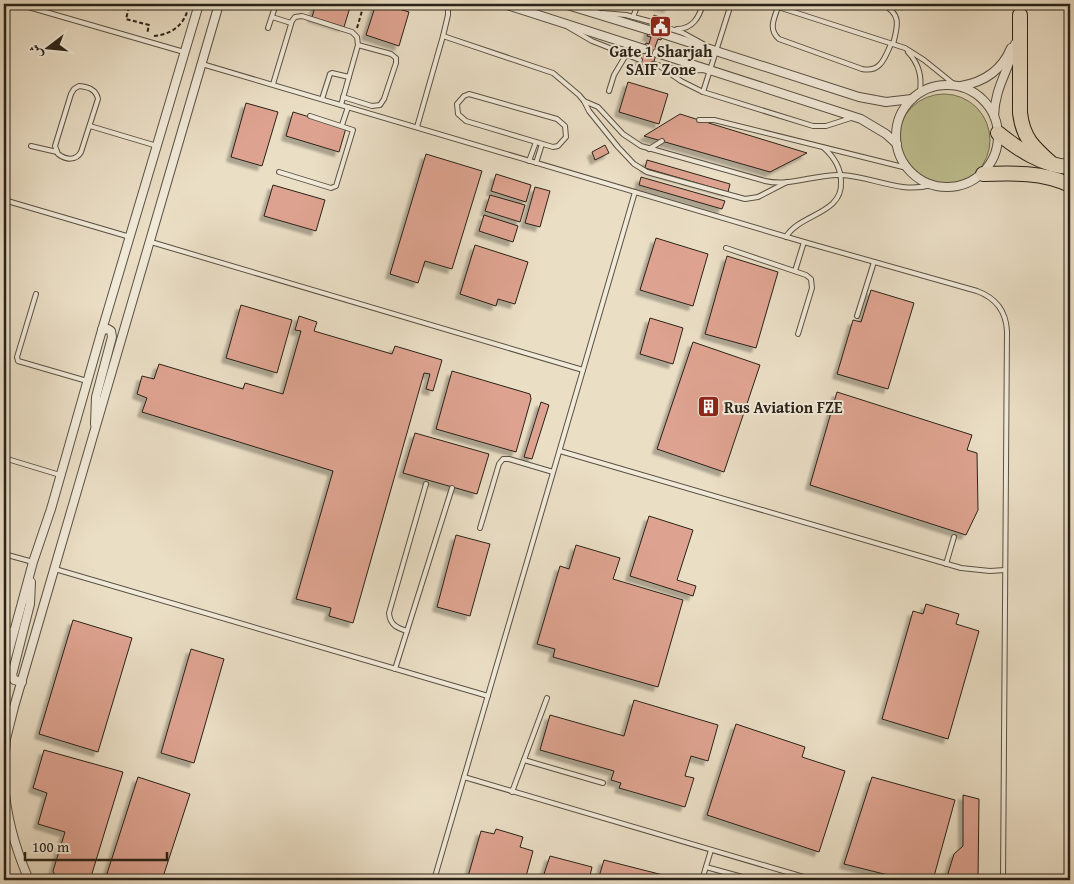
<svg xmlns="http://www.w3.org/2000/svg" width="1074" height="884" font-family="'Gentium Book Plus',Amiri,serif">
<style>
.green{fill:#bebf90;stroke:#747054}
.building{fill:#dea390;stroke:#292218;filter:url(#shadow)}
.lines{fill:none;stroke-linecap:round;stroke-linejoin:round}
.street-tunnel{stroke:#c3b8a2;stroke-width:8;stroke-dasharray:8 4;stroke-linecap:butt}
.lane-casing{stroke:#595143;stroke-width:6}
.street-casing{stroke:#595143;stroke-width:10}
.highway-casing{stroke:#292218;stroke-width:16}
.path{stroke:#292218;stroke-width:2;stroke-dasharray:4 2.5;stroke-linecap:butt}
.lane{stroke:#f1ead9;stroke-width:4}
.street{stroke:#f1ead9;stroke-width:8}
.highway{stroke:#eadec5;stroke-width:14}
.labels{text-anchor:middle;stroke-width:4;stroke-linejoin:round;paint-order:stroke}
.poi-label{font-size:16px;font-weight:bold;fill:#292218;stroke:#f1ead9}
</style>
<defs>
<filter id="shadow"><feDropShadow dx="-4.5" dy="4.5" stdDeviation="1" flood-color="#0004"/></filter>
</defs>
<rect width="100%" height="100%" fill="#eadec5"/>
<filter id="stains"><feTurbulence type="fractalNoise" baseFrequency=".004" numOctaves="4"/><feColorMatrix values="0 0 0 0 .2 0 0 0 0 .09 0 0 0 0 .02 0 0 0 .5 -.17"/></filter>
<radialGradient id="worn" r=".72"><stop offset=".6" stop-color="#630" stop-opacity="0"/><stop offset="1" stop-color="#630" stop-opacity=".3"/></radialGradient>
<circle class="green" cx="944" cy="140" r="46"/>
<g class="building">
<polygon points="316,4 351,4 344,27 312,17"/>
<polygon points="376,4 383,4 409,12 399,46 366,35"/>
<polygon points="653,4 670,4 668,8"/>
<polygon points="654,15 668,20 661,40 658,39 655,47 658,48 652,68 639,63 646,43 649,44 651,37 647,36"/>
<polygon points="628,82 668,94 659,124 619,112"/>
<polygon points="246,103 278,112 262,166 231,157"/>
<polygon points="293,112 346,128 339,152 286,136"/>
<polygon points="680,114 699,120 807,153 770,172 644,136"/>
<polygon points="605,145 609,153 595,160 592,152"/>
<polygon points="426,154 482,171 452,269 425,261 418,283 390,274"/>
<polygon points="647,160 730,184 728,192 645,168"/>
<polygon points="496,174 531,185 526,202 491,191"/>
<polygon points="641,177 725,201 722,209 639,185"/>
<polygon points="273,185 325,200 316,231 264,216"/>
<polygon points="535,187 550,191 540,227 525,223"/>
<polygon points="490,195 525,205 520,222 485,211"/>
<polygon points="484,215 518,226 513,242 479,231"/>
<polygon points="656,238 708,254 693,306 640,290"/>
<polygon points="475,245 528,262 515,304 498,299 496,306 460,294"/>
<polygon points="727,256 778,272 756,348 705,334"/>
<polygon points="871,290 914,303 888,389 837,374 853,320 861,322"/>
<polygon points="241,305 292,320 277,373 226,358"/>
<polygon points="299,316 317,322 314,331 392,354 395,346 442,360 433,391 426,389 430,374 424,373 353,623 329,616 331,608 296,599 333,471 142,412 147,398 137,394 142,376 154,379 159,364 243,389 245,383 283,394 301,331 295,330"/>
<polygon points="650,318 683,328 673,364 640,354"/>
<polygon points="693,342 760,365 724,472 657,449"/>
<polygon points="452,371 530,394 531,399 516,452 436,429"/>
<polygon points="837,392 972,435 967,450 977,453 978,510 966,535 810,485"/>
<polygon points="541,402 549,405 532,459 524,457"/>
<polygon points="415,433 489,454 477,494 403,473"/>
<polygon points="649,516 693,530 677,580 696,586 693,596 630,576"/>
<polygon points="456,535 490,544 470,616 437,607"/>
<polygon points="576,545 620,558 613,579 683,600 658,687 553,657 555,649 537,644 560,566 569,569"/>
<polygon points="926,604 959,614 956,624 979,631 948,739 882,719 913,611 923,614"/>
<polygon points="73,620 132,638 98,752 39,734"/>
<polygon points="191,649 224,659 194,763 161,753"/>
<polygon points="634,700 718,725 708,761 691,756 685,776 694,778 685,807 619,788 621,783 611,780 614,771 540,750 550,715 624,736"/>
<polygon points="736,724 805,747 802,757 845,771 819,852 707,815"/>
<polygon points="44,750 123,772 90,880 57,880 53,871 65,832 38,824 47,793 33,788"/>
<polygon points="138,777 190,794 162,880 105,880"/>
<polygon points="872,777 955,800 933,880 908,880 844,864"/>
<polygon points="963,795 979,799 978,880 946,880 954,854 963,846"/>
<polygon points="496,829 523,837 520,847 533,851 525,880 467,880 481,831 494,834"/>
<polygon points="550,856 592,867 589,880 542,880"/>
<polygon points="604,860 663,875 667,880 598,880"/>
</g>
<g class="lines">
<g class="street-tunnel">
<polyline points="649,30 663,34"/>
<polyline points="644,49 657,53"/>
</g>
<defs>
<g id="lane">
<polyline points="18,4 184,52"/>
<polyline points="769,4 905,48 924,60 955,85"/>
<path d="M881 4C902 13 898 26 893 44"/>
<path d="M778 7C774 19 768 29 779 39L862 69C881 73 885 57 891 44"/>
<polyline points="603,13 626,15 652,22"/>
<polyline points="272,17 291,23"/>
<polyline points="633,17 638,4"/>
<polyline points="568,27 592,41 640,60"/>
<polyline points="665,27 683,33 703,44"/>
<polyline points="268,28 275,7"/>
<path d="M677 29C693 29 699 17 703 4"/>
<polyline points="443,36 553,73 579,95 584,101 589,111 618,147 634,164 647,172 745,199 758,197 787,182"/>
<path d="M908 52C919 64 922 76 920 92"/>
<path d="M202 64 804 242 977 291C996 298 1006 311 1007 331L1003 880"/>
<polyline points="653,64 683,71 705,70"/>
<polyline points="661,67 681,81 703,92 813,126 826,126 851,118"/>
<polyline points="273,84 292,21 295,17 302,16 352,32 357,37 358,45 341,105"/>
<path d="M79 86C88 87 96 89 98 99L81 152C76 161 66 160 58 154L55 146 71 94 74 89Z"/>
<polyline points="609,91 614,75 626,55"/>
<polyline points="703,92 731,4"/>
<polygon points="469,94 557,119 565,126 566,137 558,146 553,147 466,121 458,114 457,104 464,96"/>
<polyline points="343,97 372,106 380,105 384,99 396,63 396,58 391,54 358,45"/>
<polyline points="322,99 330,74 332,73 349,77"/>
<path d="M584 101 598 107 623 134 641 146 765 181C790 187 815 174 841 175 871 176 900 194 931 185"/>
<polyline points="699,120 714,120 907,168"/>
<polyline points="342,125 348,107"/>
<polyline points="90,126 157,146"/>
<polyline points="417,127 443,36 448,15 448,4"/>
<polyline points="31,146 57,152"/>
<polyline points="649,149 662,141"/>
<polyline points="529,161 536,142"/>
<polyline points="536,163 542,144"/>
<polyline points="279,172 331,188 336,186 353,130 310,116"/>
<polyline points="4,200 130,237"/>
<path d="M786 237C799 214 843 214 841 182 841 168 834 157 824 148"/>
<polyline points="151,242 583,370"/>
<polyline points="726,248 806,275 811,279 812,288 798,334"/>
<polyline points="795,271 804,242"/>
<polyline points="36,294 17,357 18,361 87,381"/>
<polyline points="857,316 874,262"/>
<polyline points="560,451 961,568 990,571 1005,570"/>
<polyline points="4,458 60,475"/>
<polyline points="480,528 499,464 503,459 509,459 553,472"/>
<polyline points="4,554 33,562"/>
<polyline points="946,564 954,537"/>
<polyline points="55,569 488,696"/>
<polyline points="4,628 14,631"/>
<path d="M407 631C397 628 390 625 389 613L426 484"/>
<polyline points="395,669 452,488"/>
<polyline points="524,760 603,783"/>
<polyline points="464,777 814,880"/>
<polyline points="512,792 547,698"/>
<polyline points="706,867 746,878"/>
<polyline points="434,880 635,192"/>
<polyline points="702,880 711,850"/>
</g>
<g id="street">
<polyline points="504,4 644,49"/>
<polyline points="564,4 649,30"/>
<polyline points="1020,18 1020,4"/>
<polyline points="663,34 859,97 886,102 912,99"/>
<polyline points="657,53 861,119 886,134 897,144"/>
<circle cx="947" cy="136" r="51"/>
<path d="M961 86C984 82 1002 70 1011 48"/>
<path d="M994 116C995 86 1009 71 1015 44"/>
<polyline points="95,424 96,397 112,337 111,331 108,329 102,330"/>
<polyline points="4,669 33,562 51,509 102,330 199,4"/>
<polyline points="22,682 14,680 12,675 30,604 31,582"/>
<polyline points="4,765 6,739 14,707 219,4"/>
<path d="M4 782C6 817 15 848 29 880"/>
<polyline points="4,873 7,880"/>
</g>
<g id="highway">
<path d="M1020 15V113C1023 138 1033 147 1051 163"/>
<path d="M998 133C1019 150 1043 166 1070 167"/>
<path d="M983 174C1013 173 1043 172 1070 185"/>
</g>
</defs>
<use href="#lane" class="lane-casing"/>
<use href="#street" class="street-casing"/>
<use href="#highway" class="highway-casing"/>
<g class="path">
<polyline points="116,4 129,7 130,4"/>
<polyline points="129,7 126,19 149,25 147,34"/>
<polyline points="357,28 364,4"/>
<path d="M154 36C174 34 186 23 189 4"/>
</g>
<use href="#lane" class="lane"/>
<use href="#street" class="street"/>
<use href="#highway" class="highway"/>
</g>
<defs>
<symbol id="civic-square" viewBox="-11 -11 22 22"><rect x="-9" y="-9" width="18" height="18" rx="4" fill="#8f2418" stroke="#f1ead9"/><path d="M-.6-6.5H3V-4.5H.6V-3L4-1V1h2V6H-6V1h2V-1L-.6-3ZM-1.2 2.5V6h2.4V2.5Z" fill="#fff"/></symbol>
<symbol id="building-square" viewBox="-11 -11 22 22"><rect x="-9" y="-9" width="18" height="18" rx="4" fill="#8f2418" stroke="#f1ead9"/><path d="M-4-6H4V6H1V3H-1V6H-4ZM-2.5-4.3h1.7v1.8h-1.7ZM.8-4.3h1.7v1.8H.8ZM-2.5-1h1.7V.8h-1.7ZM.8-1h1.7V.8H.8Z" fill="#fff"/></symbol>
</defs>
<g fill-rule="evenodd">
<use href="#civic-square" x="648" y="14" width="25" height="25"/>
<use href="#building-square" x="696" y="394" width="25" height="25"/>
</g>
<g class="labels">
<g class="poi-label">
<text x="661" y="57">Gate 1 Sharjah<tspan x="661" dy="18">SAIF Zone</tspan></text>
<text x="724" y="413" text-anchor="start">Rus Aviation FZE</text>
</g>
</g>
<rect width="1074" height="884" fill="none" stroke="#eadec5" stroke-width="20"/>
<rect x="5" y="5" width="1064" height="874" fill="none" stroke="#292218" stroke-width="2.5"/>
<rect x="10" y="10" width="1054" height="864" fill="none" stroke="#292218"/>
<g transform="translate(48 48) rotate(254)" stroke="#f1ead9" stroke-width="4" paint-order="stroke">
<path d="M0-4L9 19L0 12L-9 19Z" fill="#292218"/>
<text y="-8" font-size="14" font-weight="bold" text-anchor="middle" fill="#292218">ش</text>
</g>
<path d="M25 852v8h142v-8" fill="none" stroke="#292218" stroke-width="2.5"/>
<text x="32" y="852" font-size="15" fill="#292218" stroke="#f1ead9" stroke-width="4" paint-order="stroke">100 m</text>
<rect width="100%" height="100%" filter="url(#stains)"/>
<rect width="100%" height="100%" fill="url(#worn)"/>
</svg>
